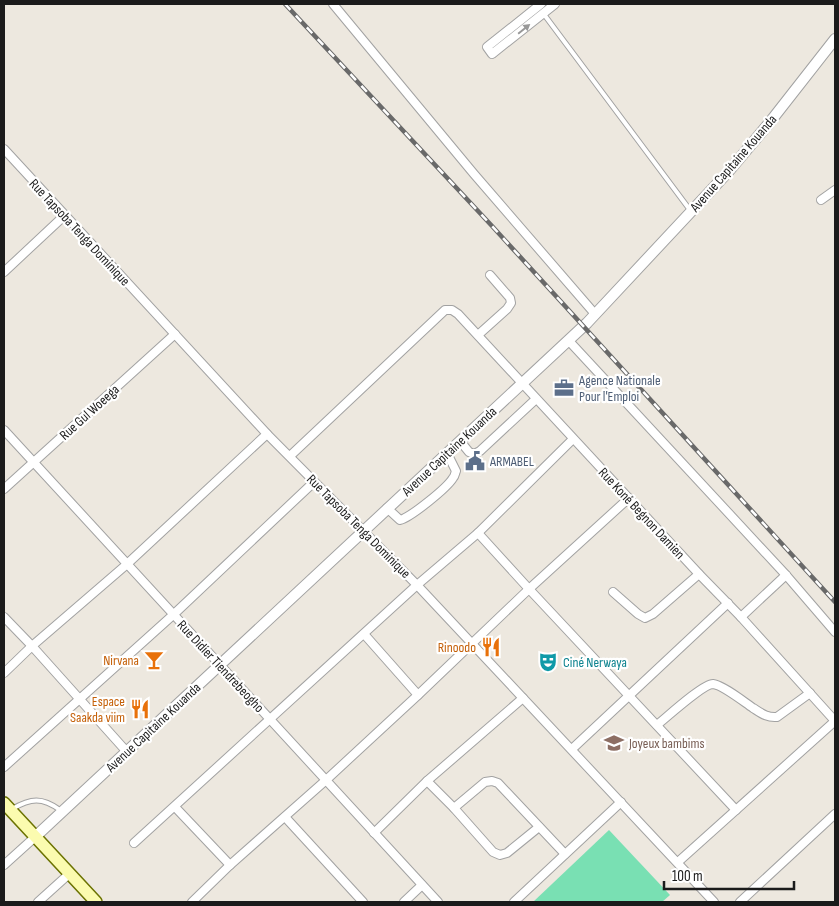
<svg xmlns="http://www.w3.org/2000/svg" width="839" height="906" font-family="'Sofia Sans Condensed',sans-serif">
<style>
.pitch{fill:#79e0b3}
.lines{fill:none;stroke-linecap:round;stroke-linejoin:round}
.service-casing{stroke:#a2a2a2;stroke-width:6}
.minor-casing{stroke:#a2a2a2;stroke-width:10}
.tertiary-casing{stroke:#a2a2a2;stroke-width:12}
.secondary-casing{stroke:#6b7201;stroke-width:14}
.service{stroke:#fff;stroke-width:4}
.minor{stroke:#fff;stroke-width:8}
.tertiary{stroke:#fff;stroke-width:10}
.secondary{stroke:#fbfbaf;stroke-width:11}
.rail-casing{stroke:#696969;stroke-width:4.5}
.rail{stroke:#fff;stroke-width:2.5;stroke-dasharray:8;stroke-linecap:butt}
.oneway{fill:#989898}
.labels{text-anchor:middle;stroke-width:4.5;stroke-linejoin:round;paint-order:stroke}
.street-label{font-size:14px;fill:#1b1b1b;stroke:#fff}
.service-label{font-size:14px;fill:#4e5e75;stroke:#fff;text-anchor:start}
.food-label{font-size:14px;fill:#c56008;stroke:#fff;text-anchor:end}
.culture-label{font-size:14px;fill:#0d838f;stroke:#fff;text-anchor:start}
.education-label{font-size:14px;fill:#785e54;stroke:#fff;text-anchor:start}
</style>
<rect width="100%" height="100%" fill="#ede8df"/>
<polygon class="pitch" points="609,830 670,895 662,902 533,902"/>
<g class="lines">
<defs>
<g id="service">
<polyline points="543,13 690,210"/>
<path d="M12 809C31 798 42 797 60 810"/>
</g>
<g id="minor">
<polyline points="333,4 474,174 595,314"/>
<polyline points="541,4 487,47 492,54 555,4"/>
<polyline points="4,149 267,434 417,585 714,902"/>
<polyline points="821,200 835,190"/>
<polyline points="4,272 65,215"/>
<polyline points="478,335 507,309 511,303 510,298 490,275"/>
<polyline points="569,341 786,575 835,632"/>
<polyline points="4,430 438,902"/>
<polyline points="460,441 469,452 474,454 480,451 536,399"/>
<polyline points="290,456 445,310 452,310 458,314 699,574 741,617 835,721"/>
<polyline points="4,489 175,334"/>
<path d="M387 508 400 520C411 517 447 488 453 478 455 476 455 473 456 471L447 453"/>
<polyline points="478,533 529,589 736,810"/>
<polyline points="613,592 638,614 645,618 653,614 699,574"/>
<polyline points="4,617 32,646 127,752"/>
<polyline points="741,617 786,575"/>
<polyline points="364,634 418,695"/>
<polyline points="4,673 32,646 126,565 267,434"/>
<path d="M657 725C667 717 703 684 713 684 723 685 744 702 753 708 761 713 767 718 777 717L810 693"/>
<polyline points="572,749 728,603"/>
<polyline points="4,767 173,615 314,482"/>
<polyline points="427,781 454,808 493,852 500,855 507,853 539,827"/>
<polyline points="175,807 230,865"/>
<polyline points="454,808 485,782 492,781 498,783 565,854"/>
<polyline points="285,817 363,902"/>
<polyline points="374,833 427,781 523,698"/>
<polyline points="134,843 417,585 478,533 573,439"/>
<polyline points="678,862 835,721"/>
<polyline points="4,865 35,837"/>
<polyline points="38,902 69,874"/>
<polyline points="192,902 230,865 325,781 418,695 529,589 629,498"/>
<polyline points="404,902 422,885"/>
<polyline points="514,902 621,802"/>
<polyline points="740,902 835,814"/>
</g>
<polyline id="tertiary" points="35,837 587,323 729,171 770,122 835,39"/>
<polyline id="secondary" points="4,803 96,902"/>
</defs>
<use href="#service" class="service-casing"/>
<use href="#minor" class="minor-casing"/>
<use href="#tertiary" class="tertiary-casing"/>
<use href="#secondary" class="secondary-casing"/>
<use href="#service" class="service"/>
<use href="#minor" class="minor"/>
<use href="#tertiary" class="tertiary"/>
<use href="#secondary" class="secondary"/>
<defs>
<polyline id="rail" points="285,4 492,226 835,602"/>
</defs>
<use href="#rail" class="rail-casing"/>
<use href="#rail" class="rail"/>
</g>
<defs><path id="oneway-solid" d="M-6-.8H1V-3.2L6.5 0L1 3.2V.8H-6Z" transform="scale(1.25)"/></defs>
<use class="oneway" href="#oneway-solid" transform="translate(524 29) rotate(-39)"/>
<defs>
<symbol id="office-bare" viewBox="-9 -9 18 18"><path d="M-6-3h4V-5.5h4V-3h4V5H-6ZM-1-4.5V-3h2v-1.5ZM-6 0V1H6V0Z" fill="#5c6f8a" stroke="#fff" stroke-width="2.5" paint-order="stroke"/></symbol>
<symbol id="civic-bare" viewBox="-9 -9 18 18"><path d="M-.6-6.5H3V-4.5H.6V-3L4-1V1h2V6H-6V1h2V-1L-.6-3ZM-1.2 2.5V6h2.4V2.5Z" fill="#5c6f8a" stroke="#fff" stroke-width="2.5" paint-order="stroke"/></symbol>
<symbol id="restaurant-bare" viewBox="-9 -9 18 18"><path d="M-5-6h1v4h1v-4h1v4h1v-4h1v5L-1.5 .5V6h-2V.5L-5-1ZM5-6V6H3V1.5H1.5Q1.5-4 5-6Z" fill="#e8710a" stroke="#fff" stroke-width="2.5" paint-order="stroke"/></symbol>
<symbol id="bar-bare" viewBox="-9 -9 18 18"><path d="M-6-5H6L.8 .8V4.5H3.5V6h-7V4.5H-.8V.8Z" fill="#e8710a" stroke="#fff" stroke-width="2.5" paint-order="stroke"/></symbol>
<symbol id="theatre-bare" viewBox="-9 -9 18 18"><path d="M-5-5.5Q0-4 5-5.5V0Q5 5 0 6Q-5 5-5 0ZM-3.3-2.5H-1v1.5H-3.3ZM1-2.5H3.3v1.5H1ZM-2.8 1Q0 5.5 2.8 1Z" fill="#0f9aa8" stroke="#fff" stroke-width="2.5" paint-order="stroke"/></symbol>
<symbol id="school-bare" viewBox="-9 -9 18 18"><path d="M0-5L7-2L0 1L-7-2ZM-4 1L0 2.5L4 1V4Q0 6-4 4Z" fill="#8d6e63" stroke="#fff" stroke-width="2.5" paint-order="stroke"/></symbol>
</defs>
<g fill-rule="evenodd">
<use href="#office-bare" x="550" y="374" width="28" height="28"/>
<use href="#civic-bare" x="461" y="447" width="28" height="28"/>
<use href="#restaurant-bare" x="477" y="633" width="28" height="28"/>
<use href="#bar-bare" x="140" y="646" width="28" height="28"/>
<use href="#theatre-bare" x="534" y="648" width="28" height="28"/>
<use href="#restaurant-bare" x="126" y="695" width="28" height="28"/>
<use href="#school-bare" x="600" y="729" width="28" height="28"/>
</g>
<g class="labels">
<g class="street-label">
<text transform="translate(733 163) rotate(-49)" y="5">Avenue Capitaine Kouanda</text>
<text transform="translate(80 232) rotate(47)" y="5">Rue Tapsoba Tenga Dominique</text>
<text transform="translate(89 412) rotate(-42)" y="5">Rue Gul Woeega</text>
<text transform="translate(449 451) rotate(-43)" y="5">Avenue Capitaine Kouanda</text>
<text transform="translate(642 513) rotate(47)" y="5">Rue Koné Begnon Damien</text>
<text transform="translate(359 526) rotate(45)" y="5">Rue Tapsoba Tenga Dominique</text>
<text transform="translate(221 666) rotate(47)" y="5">Rue Didier Tiendrebeogho</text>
<text transform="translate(153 727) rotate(-43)" y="5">Avenue Capitaine Kouanda</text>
</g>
<g class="service-label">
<text x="579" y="385">Agence Nationale<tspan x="579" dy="16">Pour l'Emploi</tspan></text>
<text x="490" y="466">ARMABEL</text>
</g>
<g class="food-label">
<text x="476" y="652">Rinoodo</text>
<text x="139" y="665">Nirvana</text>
<text x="125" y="706">Espace<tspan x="125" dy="16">Saakda viim</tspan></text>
</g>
<g class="culture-label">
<text x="563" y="667">Ciné Nerwaya</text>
</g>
<g class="education-label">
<text x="629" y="748">Joyeux bambims</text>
</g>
</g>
<rect width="839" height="906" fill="none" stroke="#1b1b1b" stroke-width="10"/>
<path d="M664 881v8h130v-8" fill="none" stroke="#1b1b1b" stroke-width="2.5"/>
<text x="672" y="881" font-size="15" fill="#1b1b1b" stroke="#ffffff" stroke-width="4" paint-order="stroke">100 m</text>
</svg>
